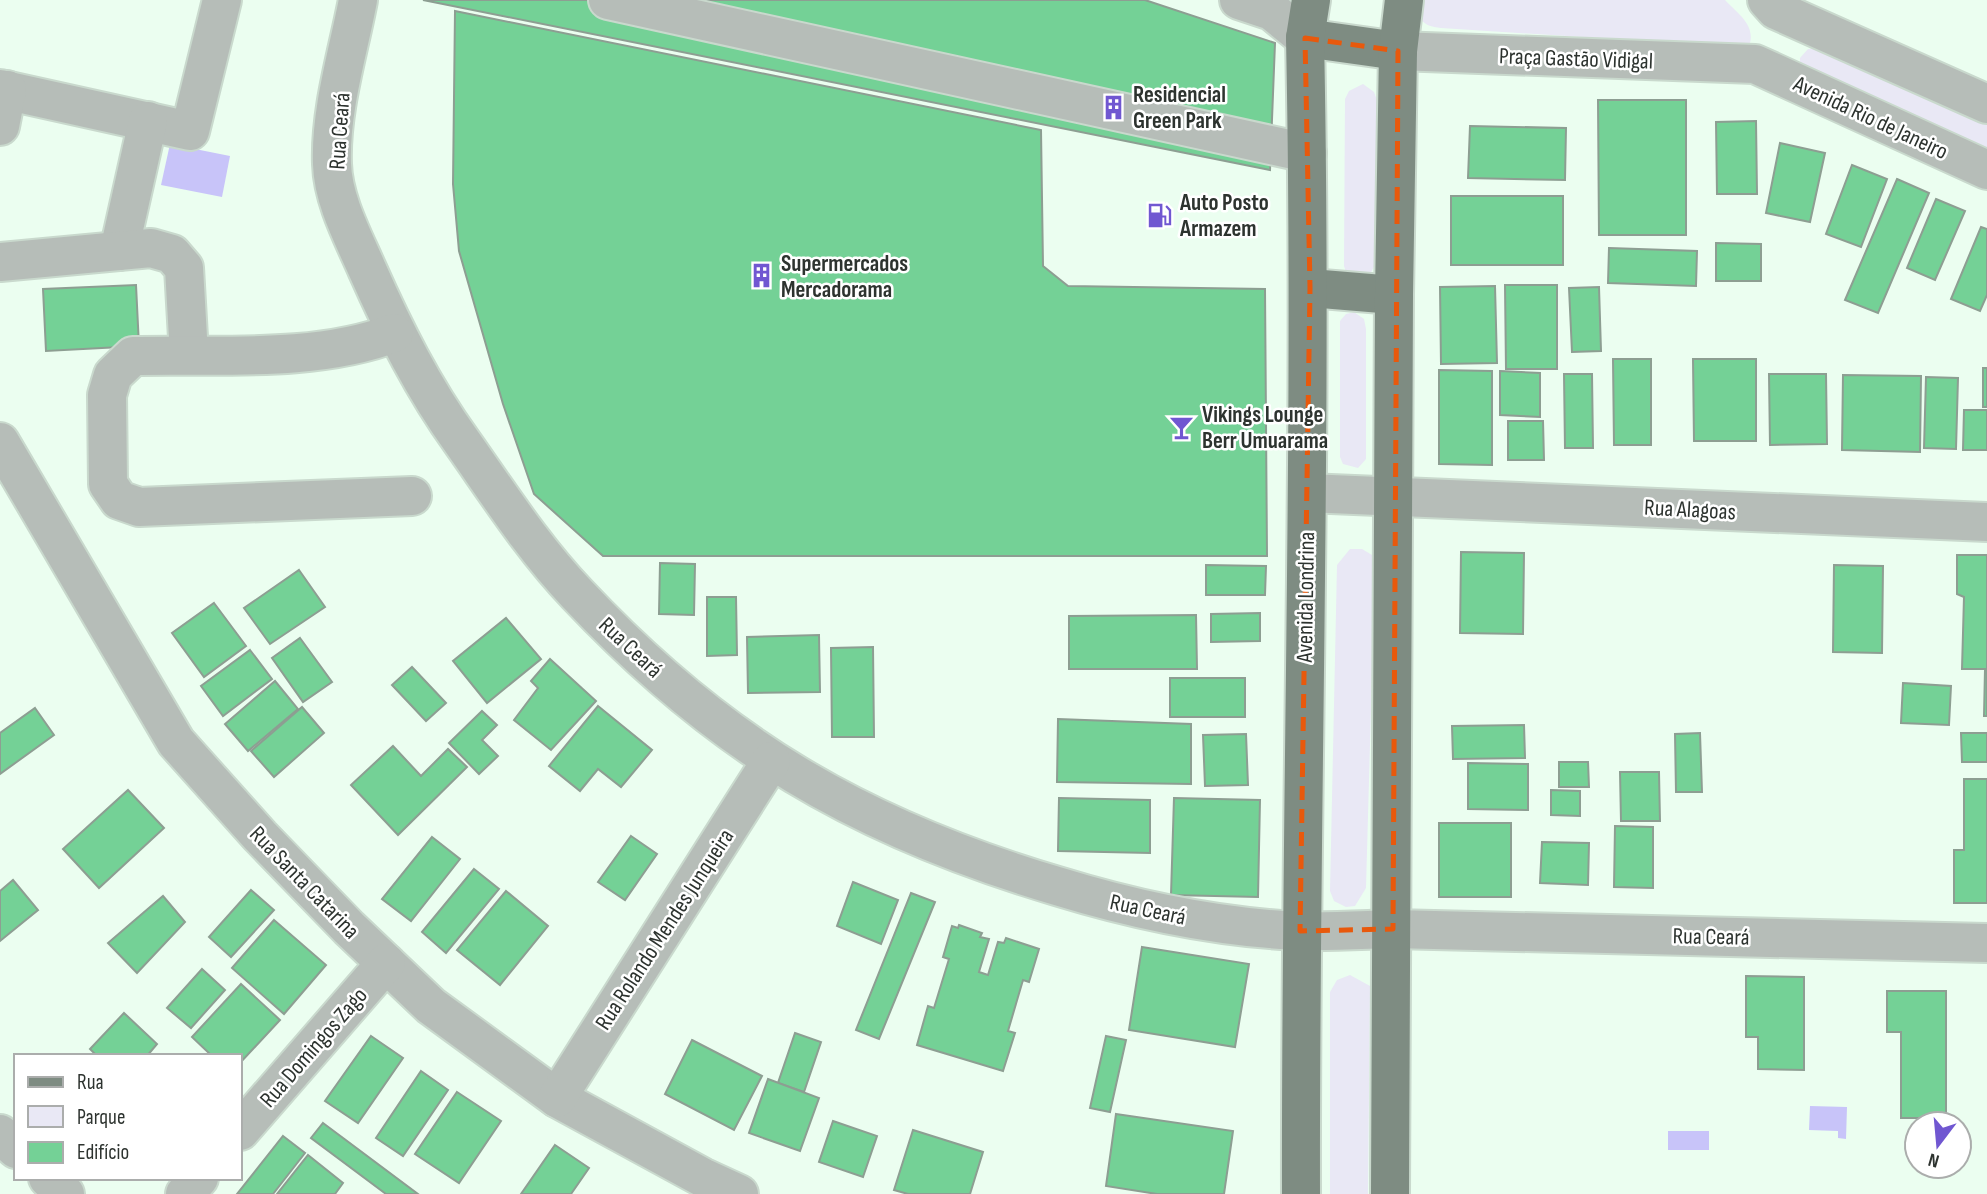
<svg xmlns="http://www.w3.org/2000/svg" width="1987" height="1194" font-family="'Sofia Sans Condensed',sans-serif">
<style>
.green{fill:#e9e8f5}
.water{fill:#c8c4f9}
.building{fill:#74d196;stroke:#8d9e92;stroke-width:2}
.lines{fill:none;stroke-linecap:round;stroke-linejoin:round}
.minor-casing{stroke:#c9d9cd;stroke-width:42}
.major-casing{stroke:#c9d9cd;stroke-width:42}
.minor{stroke:#b6bdb8;stroke-width:38}
.major{stroke:#7e8c82;stroke-width:38}
.marked{fill:none;stroke:#e8590c;stroke-width:5;stroke-dasharray:14 9;stroke-linejoin:round}
.labels{text-anchor:middle;stroke-width:5;stroke-linejoin:round;paint-order:stroke}
.street-label{font-size:23px;fill:#2d332f;stroke:#fff}
.poi-label{font-size:23px;font-weight:bold;fill:#2d332f;stroke:#fff;text-anchor:start}
</style>
<rect width="100%" height="100%" fill="#ebfef0"/>
<g class="green">
<path d="M1415 0H1725C1736 12 1755 24 1750 43L1741 47 1441 28C1421 26 1419 19 1415 0Z"/>
<polygon points="1819,48 1987,124 1987,157 1800,67 1800,58 1808,49"/>
<polygon points="1363,84 1374,92 1378,103 1376,263 1368,278 1347,275 1344,266 1345,99 1349,91"/>
<polygon points="1354,312 1364,319 1366,329 1366,459 1358,468 1343,464 1340,457 1340,321 1346,314"/>
<polygon points="1350,549 1362,549 1372,555 1375,566 1366,888 1355,906 1346,907 1334,901 1330,891 1337,565"/>
<polygon points="1350,975 1370,986 1368,1194 1330,1194 1330,992 1337,980"/>
</g>
<g class="water">
<polygon points="170,144 230,156 222,197 161,185"/>
<polygon points="1810,1106 1847,1107 1846,1139 1838,1138 1838,1131 1809,1130"/>
<rect x="1668" y="1131" width="41" height="19"/>
</g>
<g class="building">
<polygon points="423,0 1145,0 1275,43 1270,170"/>
<polygon points="455,11 1041,130 1043,266 1068,286 1265,289 1267,556 603,556 534,494 503,404 459,251 453,184"/>
<polygon points="1598,100 1686,100 1686,235 1599,235"/>
<polygon points="1756,121 1757,194 1717,194 1716,122"/>
<polygon points="1470,126 1566,128 1565,180 1468,178"/>
<polygon points="1780,143 1825,153 1810,222 1766,213"/>
<polygon points="1852,165 1887,179 1861,247 1826,234"/>
<polygon points="1897,179 1929,193 1878,313 1845,300"/>
<rect x="1451" y="196" width="112" height="69"/>
<polygon points="1936,199 1965,211 1935,280 1907,268"/>
<polygon points="1981,227 1987,229 1987,295 1980,311 1951,299"/>
<polygon points="1716,243 1761,244 1761,281 1716,281"/>
<polygon points="1609,248 1697,251 1696,286 1608,283"/>
<polygon points="136,285 139,346 46,351 43,289"/>
<polygon points="1505,285 1557,285 1557,369 1506,369"/>
<polygon points="1495,286 1497,363 1441,364 1440,287"/>
<polygon points="1599,287 1601,351 1572,352 1569,288"/>
<polygon points="1613,359 1651,359 1651,445 1614,445"/>
<polygon points="1693,359 1756,359 1756,441 1694,441"/>
<rect x="1983" y="368" width="4" height="39"/>
<polygon points="1439,370 1492,371 1492,465 1439,464"/>
<polygon points="1500,371 1540,373 1540,417 1500,415"/>
<polygon points="1564,374 1592,374 1593,448 1565,448"/>
<polygon points="1769,374 1826,374 1827,444 1770,445"/>
<polygon points="1843,375 1921,376 1920,452 1842,450"/>
<polygon points="1926,377 1958,378 1956,449 1924,448"/>
<polygon points="1964,410 1987,410 1987,450 1963,450"/>
<polygon points="1508,421 1543,421 1544,460 1508,460"/>
<polygon points="1461,552 1524,553 1523,634 1460,633"/>
<polygon points="1957,555 1987,555 1987,716 1984,716 1985,669 1962,669 1964,597 1957,594"/>
<polygon points="660,563 695,564 694,615 659,614"/>
<polygon points="1206,565 1266,566 1265,595 1206,595"/>
<polygon points="1834,565 1883,566 1882,653 1833,652"/>
<polygon points="299,570 325,607 270,644 244,608"/>
<polygon points="707,597 736,597 737,655 707,656"/>
<polygon points="214,603 246,646 204,677 172,633"/>
<polygon points="1260,613 1260,641 1211,642 1211,614"/>
<polygon points="1196,615 1197,669 1069,669 1069,616"/>
<polygon points="506,618 541,659 487,703 453,661"/>
<polygon points="819,635 820,692 748,693 747,637"/>
<polygon points="300,638 332,682 303,702 272,658"/>
<polygon points="873,647 874,737 832,737 831,648"/>
<polygon points="250,650 272,679 223,716 201,686"/>
<polygon points="550,659 596,701 551,750 514,720 538,688 531,681"/>
<polygon points="412,667 446,703 426,721 392,685"/>
<rect x="1170" y="678" width="75" height="39"/>
<polygon points="275,681 298,709 248,751 225,724"/>
<polygon points="1903,683 1951,686 1949,725 1901,723"/>
<polygon points="598,706 652,750 621,787 598,769 580,791 549,766"/>
<polygon points="302,707 324,733 274,777 251,751"/>
<polygon points="35,708 54,735 0,774 0,733"/>
<polygon points="482,711 497,725 482,740 498,756 479,774 449,743"/>
<polygon points="1058,719 1191,724 1191,784 1057,782"/>
<polygon points="1524,725 1525,758 1453,759 1452,726"/>
<polygon points="1700,733 1702,792 1676,792 1675,734"/>
<polygon points="1961,733 1987,733 1987,762 1962,762"/>
<polygon points="1246,734 1248,785 1205,786 1203,735"/>
<polygon points="393,746 421,776 448,749 467,767 398,835 351,785"/>
<polygon points="1559,762 1588,762 1589,787 1559,787"/>
<polygon points="1468,763 1528,764 1528,810 1468,809"/>
<polygon points="1620,772 1659,772 1660,821 1621,821"/>
<polygon points="1964,779 1987,779 1987,903 1954,903 1954,850 1964,850"/>
<polygon points="128,790 164,828 99,888 63,849"/>
<polygon points="1551,790 1580,791 1580,816 1551,815"/>
<polygon points="1059,798 1150,800 1150,853 1058,851"/>
<polygon points="1174,798 1260,800 1258,897 1171,895"/>
<rect x="1439" y="823" width="72" height="74"/>
<polygon points="1615,826 1653,827 1653,888 1614,887"/>
<polygon points="631,836 657,854 625,900 598,882"/>
<polygon points="432,837 460,859 411,921 382,899"/>
<polygon points="1542,842 1589,843 1588,885 1540,883"/>
<polygon points="474,869 499,889 446,953 422,932"/>
<polygon points="13,880 38,910 0,941 0,891"/>
<polygon points="853,882 898,900 881,944 837,926"/>
<polygon points="251,890 274,910 231,957 209,937"/>
<polygon points="506,891 548,926 500,985 457,950"/>
<polygon points="911,893 935,902 879,1039 856,1030"/>
<polygon points="163,896 185,922 137,973 108,943"/>
<polygon points="274,920 326,965 284,1014 232,968"/>
<polygon points="959,925 982,933 980,937 989,939 979,972 988,975 998,942 1004,943 1006,938 1039,949 1029,982 1023,980 1008,1031 1015,1033 1003,1071 917,1045 928,1006 934,1008 949,959 943,957 952,926 958,928"/>
<polygon points="1142,947 1249,964 1235,1047 1129,1030"/>
<polygon points="202,969 225,990 191,1028 167,1008"/>
<polygon points="1746,976 1804,977 1804,1070 1758,1069 1758,1037 1746,1037"/>
<polygon points="241,984 280,1020 240,1063 240,1056 212,1056 192,1037"/>
<polygon points="1887,991 1946,991 1946,1118 1901,1118 1901,1032 1887,1032"/>
<polygon points="124,1013 157,1044 147,1056 97,1056 90,1049"/>
<polygon points="795,1033 821,1042 804,1092 778,1083"/>
<polygon points="371,1036 403,1058 358,1123 325,1101"/>
<polygon points="1106,1036 1126,1040 1110,1112 1090,1108"/>
<polygon points="692,1040 762,1076 734,1130 665,1094"/>
<polygon points="421,1071 448,1090 403,1156 376,1138"/>
<polygon points="768,1079 819,1098 800,1151 749,1133"/>
<polygon points="457,1092 501,1121 459,1183 415,1154"/>
<polygon points="1116,1114 1233,1131 1224,1194 1157,1194 1106,1186"/>
<polygon points="833,1121 877,1136 863,1177 819,1162"/>
<polygon points="323,1123 418,1194 386,1194 311,1138"/>
<polygon points="913,1130 983,1152 970,1194 908,1194 894,1190"/>
<polygon points="283,1136 305,1153 273,1194 237,1194"/>
<polygon points="555,1145 589,1168 571,1194 521,1194"/>
<polygon points="308,1155 343,1183 335,1194 277,1194"/>
</g>
<g class="lines">
<defs>
<g id="minor">
<path d="M358 0C348 53 330 110 332 164 333 200 353 237 367 269 394 330 423 388 462 442 498 493 533 548 577 594 719 745 858 827 1057 886 1135 910 1216 927 1298 931 1329 932 1361 930 1393 929L1987 943"/>
<polyline points="608,0 1307,153"/>
<polyline points="1239,0 1272,11 1305,38"/>
<polyline points="1767,0 1776,10 1987,104"/>
<polyline points="1398,51 1755,64 1987,170"/>
<polyline points="0,89 190,131 222,0"/>
<polyline points="0,126 7,90"/>
<polyline points="119,251 148,121"/>
<polyline points="0,262 151,248 172,254 184,268 189,355"/>
<path d="M394 333C316 363 217 354 133 356L113 375 107 395 108 484 119 500 139 507 412 496"/>
<polyline points="0,442 176,742 260,836 349,928 431,1006 557,1098 702,1177 739,1194"/>
<polyline points="1307,493 1987,522"/>
<polyline points="557,1098 771,761"/>
<polyline points="240,1131 386,963"/>
<polyline points="0,1134 16,1149"/>
<polyline points="48,1178 65,1194"/>
<polyline points="185,1194 199,1178"/>
</g>
<g id="major">
<polyline points="1305,38 1398,51"/>
<polyline points="1310,288 1394,295"/>
<path d="M1301 1194C1300 809 1313 423 1305 38L1311 0"/>
<polyline points="1390,1194 1394,295 1398,51 1404,0"/>
</g>
</defs>
<use href="#minor" class="minor-casing"/>
<use href="#major" class="major-casing"/>
<use href="#minor" class="minor"/>
<use href="#major" class="major"/>
</g>
<path class="marked" d="M1305 38 1398 51 1393 929 1300 931 1310 288Z"/>
<defs>
<symbol id="building-bare" viewBox="-9 -9 18 18"><path d="M-4-6H4V6H1V3H-1V6H-4ZM-2.5-4.3h1.7v1.8h-1.7ZM.8-4.3h1.7v1.8H.8ZM-2.5-1h1.7V.8h-1.7ZM.8-1h1.7V.8H.8Z" fill="#7057d1" stroke="#fff" stroke-width="2.5" paint-order="stroke"/></symbol>
<symbol id="fuel-bare" viewBox="-9 -9 18 18"><path d="M-5.5-6h7V0h2V4h1.3V-2.5L3-4.5l.8-.8L6-3V5H2.5V1h-1V6h-7ZM-4.2-4.7v3.2H.2V-4.7Z" fill="#7057d1" stroke="#fff" stroke-width="2.5" paint-order="stroke"/></symbol>
<symbol id="bar-bare" viewBox="-9 -9 18 18"><path d="M-6-5H6L.8 .8V4.5H3.5V6h-7V4.5H-.8V.8Z" fill="#7057d1" stroke="#fff" stroke-width="2.5" paint-order="stroke"/></symbol>
</defs>
<g fill-rule="evenodd">
<use href="#building-bare" x="1096" y="90" width="35" height="35"/>
<use href="#fuel-bare" x="1142" y="198" width="35" height="35"/>
<use href="#building-bare" x="744" y="258" width="35" height="35"/>
<use href="#bar-bare" x="1164" y="410" width="35" height="35"/>
</g>
<g class="labels">
<g class="street-label">
<text transform="translate(1576 58) rotate(2)" y="8">Praça Gastão Vidigal</text>
<text transform="translate(1871 117) rotate(25)" y="8">Avenida Rio de Janeiro</text>
<text transform="translate(339 131) rotate(-86)" y="8">Rua Ceará</text>
<text transform="translate(1690 509) rotate(3)" y="8">Rua Alagoas</text>
<text transform="translate(1305 597) rotate(-89)" y="8">Avenida Londrina</text>
<text transform="translate(631 647) rotate(43)" y="8">Rua Ceará</text>
<text transform="translate(305 882) rotate(46)" y="8">Rua Santa Catarina</text>
<text transform="translate(1148 909) rotate(12)" y="8">Rua Ceará</text>
<text transform="translate(664 929) rotate(-57)" y="8">Rua Rolando Mendes Junqueira</text>
<text transform="translate(1711 936) rotate(1)" y="8">Rua Ceará</text>
<text transform="translate(313 1047) rotate(-49)" y="8">Rua Domingos Zago</text>
</g>
<g class="poi-label">
<text x="1133" y="102">Residencial<tspan x="1133" dy="26">Green Park</tspan></text>
<text x="1180" y="210">Auto Posto<tspan x="1180" dy="26">Armazem</tspan></text>
<text x="781" y="271">Supermercados<tspan x="781" dy="26">Mercadorama</tspan></text>
<text x="1202" y="422">Vikings Lounge<tspan x="1202" dy="26">Berr Umuarama</tspan></text>
</g>
</g>
<rect x="14" y="1054" width="228" height="126" fill="#ffffff" stroke="#abadac" stroke-width="2"/>
<rect x="28" y="1077" width="35" height="10" fill="#7e8c82" stroke="#abadac" stroke-width="2"/>
<text x="77" y="1089" font-size="21" fill="#2d332f">Rua</text>
<rect x="28" y="1106" width="35" height="21" fill="#e9e8f5" stroke="#abadac" stroke-width="2"/>
<text x="77" y="1124" font-size="21" fill="#2d332f">Parque</text>
<rect x="28" y="1142" width="35" height="21" fill="#74d196" stroke="#abadac" stroke-width="2"/>
<text x="77" y="1159" font-size="21" fill="#2d332f">Edifício</text>
<g transform="translate(1938 1145) rotate(196)"><circle r="33" fill="#ffffff" stroke="#abadac" stroke-width="2"/>
<path d="M0-5L12 26L0 18L-12 26Z" fill="#7057d1"/>
<text y="-10" font-size="19" font-weight="bold" text-anchor="middle" fill="#2d332f">N</text>
</g>
</svg>
